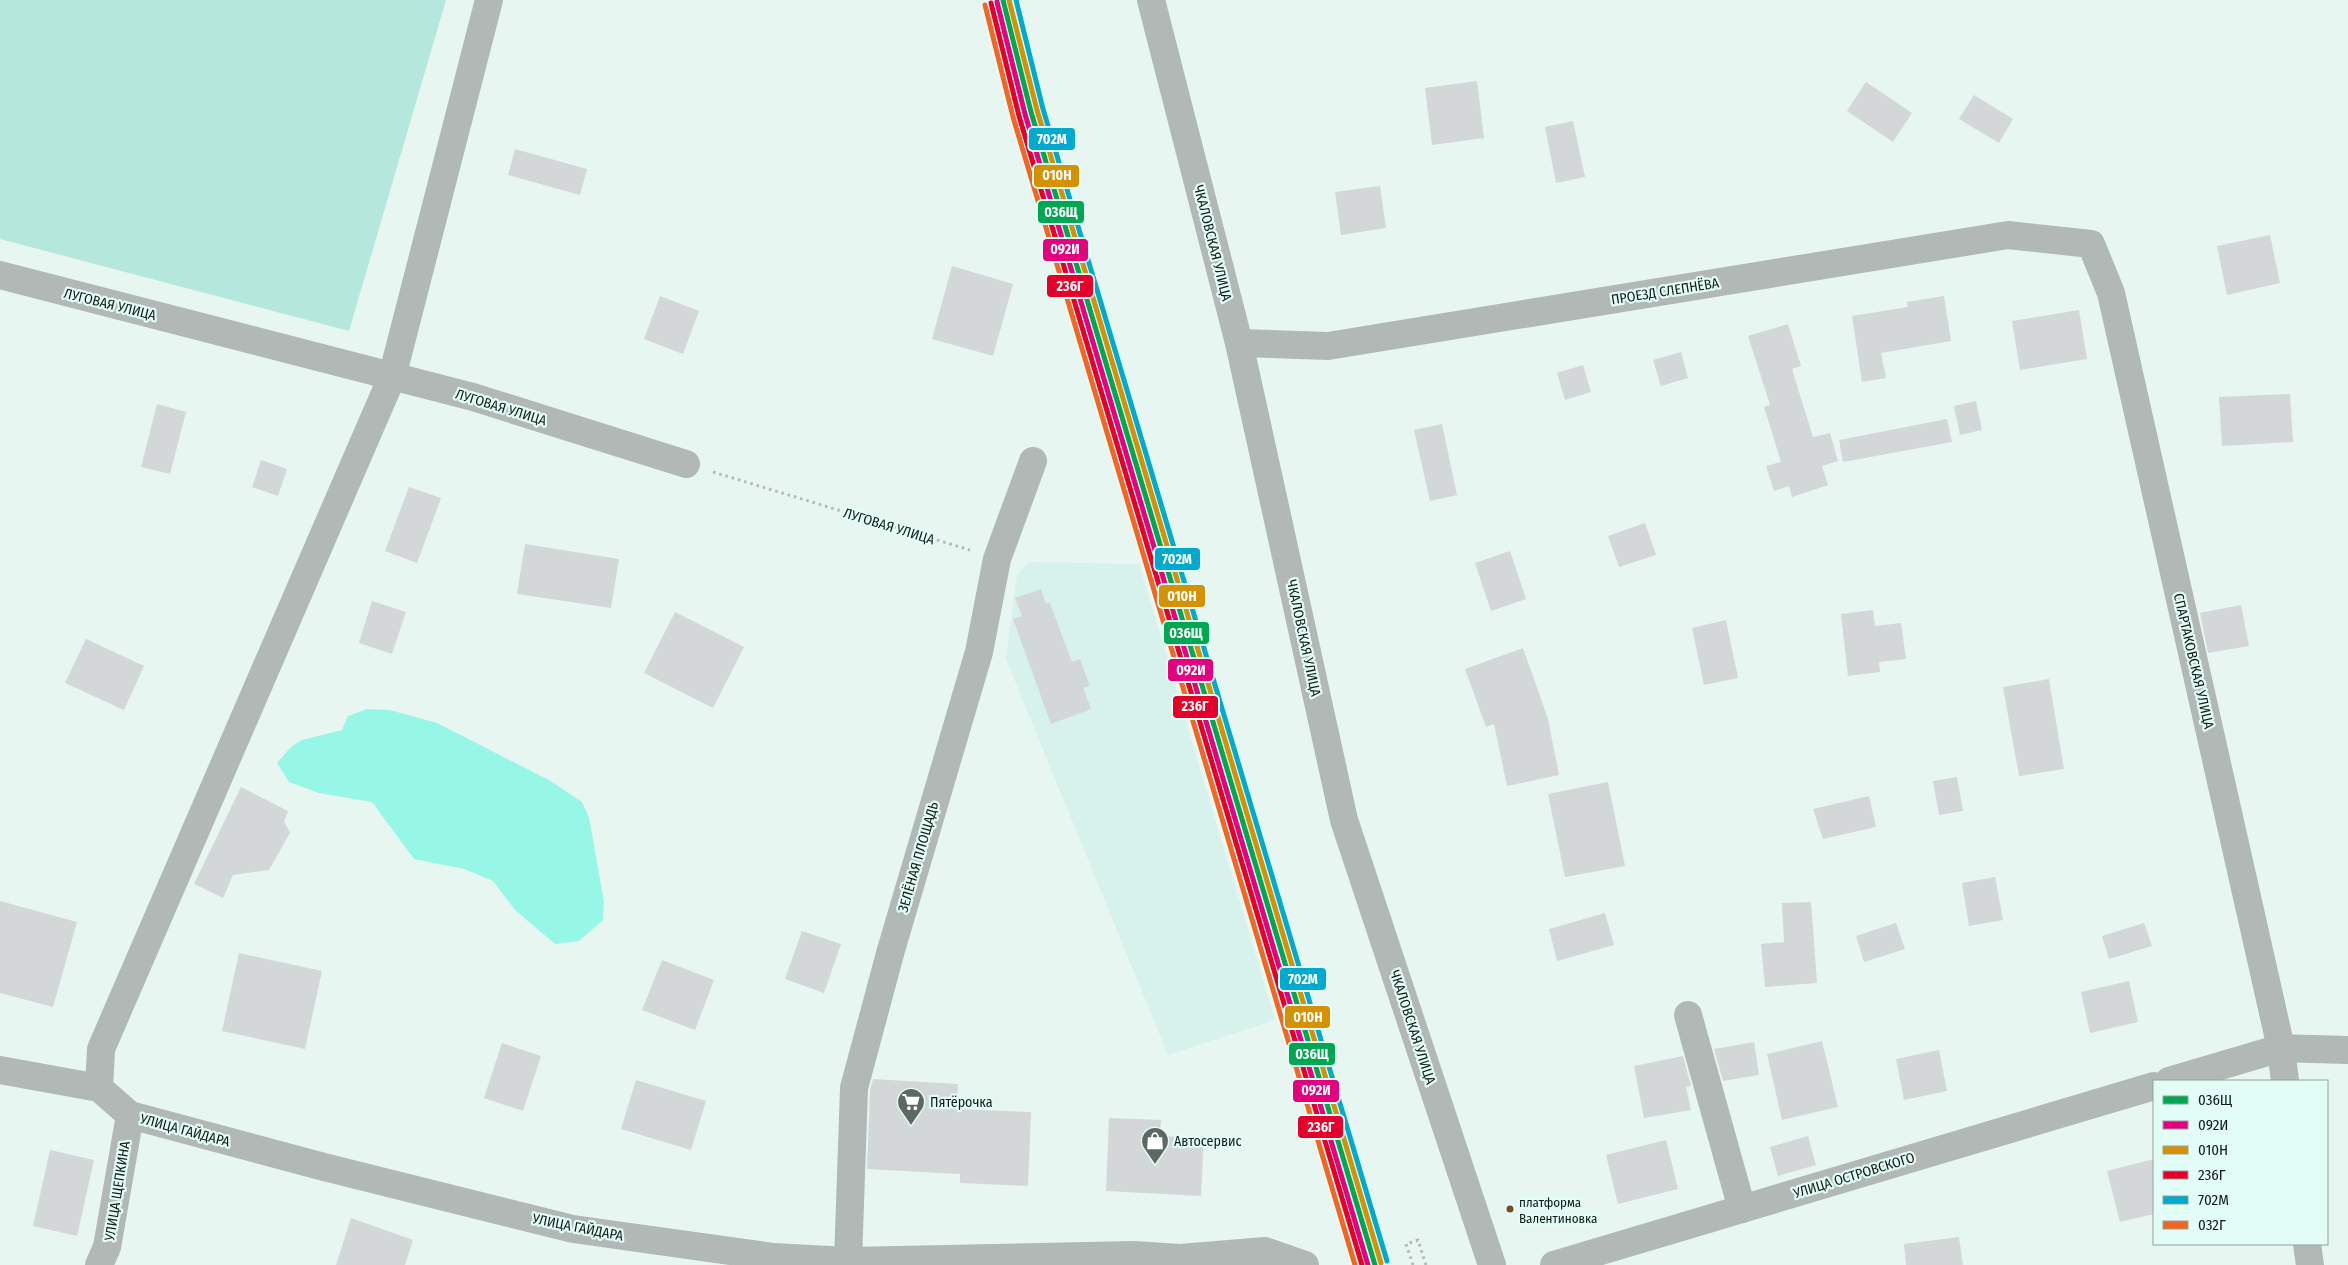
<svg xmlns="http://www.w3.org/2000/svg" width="2348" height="1265" font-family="'Fira Sans Condensed',sans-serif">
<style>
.built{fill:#d7f1eb}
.green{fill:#b6e7dd}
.water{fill:#96f7e6}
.building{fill:#d3d7d8}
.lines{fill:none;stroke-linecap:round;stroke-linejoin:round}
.path{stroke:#b1bab7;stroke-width:3;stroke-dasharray:2.5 4;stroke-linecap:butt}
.minor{stroke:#b1b8b6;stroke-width:28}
.rail-1-casing{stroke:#e2fcf6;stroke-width:9}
.rail-2-casing{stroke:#e2fcf6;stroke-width:9}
.rail-3-casing{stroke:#e2fcf6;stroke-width:9}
.rail-4-casing{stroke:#e2fcf6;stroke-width:9}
.rail-5-casing{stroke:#e2fcf6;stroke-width:9}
.rail-6-casing{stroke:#e2fcf6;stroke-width:9}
.rail-1{stroke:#00a651;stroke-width:5}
.rail-2{stroke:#e5007d;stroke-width:5}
.rail-3{stroke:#d59104;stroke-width:5}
.rail-4{stroke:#e4002b;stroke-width:5}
.rail-5{stroke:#00a9ce;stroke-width:5}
.rail-6{stroke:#f26522;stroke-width:5}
.bus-dot{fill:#7a4b2a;stroke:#e2fcf6;stroke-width:2}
.labels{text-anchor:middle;stroke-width:4.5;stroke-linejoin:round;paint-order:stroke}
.bus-label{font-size:13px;fill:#121b19;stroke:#e2fcf6;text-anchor:start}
.street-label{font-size:14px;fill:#121b19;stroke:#e2fcf6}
.poi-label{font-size:14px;fill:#121b19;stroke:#e2fcf6;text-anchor:start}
.line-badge{stroke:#e2fcf6;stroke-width:2}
.badge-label{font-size:14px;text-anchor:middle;font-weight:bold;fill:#fff}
</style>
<rect width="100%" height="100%" fill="#e8f6f2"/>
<polygon class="built" points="1029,562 1139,564 1275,1020 1168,1055 1006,659 1017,576"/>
<polygon class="green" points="0,0 446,0 349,331 0,239"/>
<polygon class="water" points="367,709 390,710 437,723 549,780 582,802 589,817 604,902 603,920 579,941 555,944 516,911 493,881 464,869 414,859 372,802 319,793 289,782 277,763 292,746 302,740 342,730 348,716"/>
<g class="building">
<polygon points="1477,81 1484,138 1432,145 1425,88"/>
<polygon points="1866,82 1912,113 1893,142 1847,111"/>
<polygon points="1974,95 2013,119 1999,143 1959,119"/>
<polygon points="1573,121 1585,177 1556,183 1545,127"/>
<polygon points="515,149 587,169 580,195 508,175"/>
<polygon points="1380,186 1386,228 1341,235 1335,192"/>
<polygon points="2270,235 2280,283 2227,295 2217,246"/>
<polygon points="952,266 1013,284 993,356 932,339"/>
<polygon points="660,296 699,311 683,354 644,339"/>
<polygon points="1944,296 1951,341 1881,353 1886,378 1862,382 1852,316 1908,307 1907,302"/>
<polygon points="2079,310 2087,359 2020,370 2012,321"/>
<polygon points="1788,324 1801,366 1792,369 1813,437 1830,433 1838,461 1822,466 1828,485 1792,497 1789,486 1774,491 1766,466 1781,462 1764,407 1770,405 1748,336"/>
<polygon points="1681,352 1688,378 1661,386 1653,360"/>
<polygon points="1583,365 1591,392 1565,400 1557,373"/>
<polygon points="2290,394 2293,442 2222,446 2219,397"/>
<polygon points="1976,401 1982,430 1960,435 1954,406"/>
<polygon points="157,404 186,412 170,474 141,467"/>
<polygon points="1947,419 1952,442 1843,462 1839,440"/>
<polygon points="1442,424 1457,495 1430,501 1414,430"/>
<polygon points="261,460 287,469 278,496 252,487"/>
<polygon points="409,487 441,498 417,563 385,551"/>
<polygon points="1645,523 1656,555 1619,567 1608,536"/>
<polygon points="525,544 619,559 611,608 517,594"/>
<polygon points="1510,551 1526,599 1491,611 1475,563"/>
<polygon points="1041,589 1046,604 1050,603 1072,662 1080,659 1090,686 1083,688 1091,709 1051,724 1013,619 1022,616 1015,598"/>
<polygon points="372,601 406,612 392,654 359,643"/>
<polygon points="2241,605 2249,646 2208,653 2200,613"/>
<polygon points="1873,610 1875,626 1901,623 1906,659 1879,662 1880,672 1848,676 1841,614"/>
<polygon points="675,612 744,647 713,708 644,673"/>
<polygon points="1726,620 1738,678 1704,685 1692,628"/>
<polygon points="86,639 144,666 124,710 65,683"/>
<polygon points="1523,648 1548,719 1559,775 1507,786 1494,724 1486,727 1465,669"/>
<polygon points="2049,679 2064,769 2019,776 2003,687"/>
<polygon points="1957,777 1963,811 1939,815 1933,781"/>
<polygon points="1608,782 1625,866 1565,877 1548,794"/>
<polygon points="241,787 288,811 284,821 290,833 269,870 233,875 223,898 194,884"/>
<polygon points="1869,796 1876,827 1823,839 1813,809"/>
<polygon points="1995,877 2003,920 1969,926 1962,883"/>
<polygon points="0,901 77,922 53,1007 0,993"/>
<polygon points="1811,902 1817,983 1765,987 1761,944 1784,942 1782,903"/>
<polygon points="1605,913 1614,945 1557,961 1549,929"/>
<polygon points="1896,923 1905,949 1864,962 1856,936"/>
<polygon points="2144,923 2152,946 2109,959 2102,936"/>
<polygon points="802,931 841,944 824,993 785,979"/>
<polygon points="239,953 322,971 305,1049 222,1031"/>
<polygon points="662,960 714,980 695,1030 642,1010"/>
<polygon points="2129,981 2138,1022 2090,1033 2081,992"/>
<polygon points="1822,1041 1838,1107 1782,1120 1767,1054"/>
<polygon points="1754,1042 1759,1075 1723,1081 1714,1049"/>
<polygon points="502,1043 541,1056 523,1111 484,1098"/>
<polygon points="1939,1050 1947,1091 1904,1100 1896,1059"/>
<polygon points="1683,1056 1691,1086 1686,1087 1691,1110 1644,1118 1634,1066"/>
<polygon points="873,1079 958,1084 957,1109 1031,1112 1028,1186 960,1183 960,1174 867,1169 870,1090"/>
<polygon points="636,1080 706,1101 691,1150 621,1129"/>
<polygon points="1109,1118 1161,1120 1160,1136 1204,1138 1201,1196 1106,1191"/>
<polygon points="1808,1136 1816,1165 1778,1176 1770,1147"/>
<polygon points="1666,1140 1678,1189 1618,1204 1606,1155"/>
<polygon points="50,1150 94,1160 77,1236 33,1226"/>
<polygon points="2154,1159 2154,1214 2120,1222 2107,1171"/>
<polygon points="351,1218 413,1240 405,1265 336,1265"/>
<polygon points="1959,1237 1963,1265 1906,1265 1904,1244"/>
</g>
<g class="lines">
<g class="path">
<polyline points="713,472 970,550"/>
<polyline points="1413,1265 1406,1244 1418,1240 1426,1265"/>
</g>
<g class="minor">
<polyline points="1151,0 1239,343 1344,820 1492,1265"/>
<polyline points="0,275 473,397 686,464"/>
<polyline points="1239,343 1328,346 2008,235 2091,244 2111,293 2281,1048 2285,1081"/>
<polyline points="1688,1015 1742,1209"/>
<polyline points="0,1070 99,1088 130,1115 324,1167 573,1229 773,1257 848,1261 1134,1255 1180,1258 1265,1251 1305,1265"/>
<polyline points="2169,1081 2281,1048 2348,1050"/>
<polyline points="99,1088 101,1049 392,377 489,0"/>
<polyline points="2307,1244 2310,1265"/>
<polyline points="848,1261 854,1088 891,950 979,652 997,559 1033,461"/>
<polyline points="99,1265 107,1247 130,1115"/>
<polyline points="1554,1265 2154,1086"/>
</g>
<defs>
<polyline id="rail-1" points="1003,0 1031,112 1375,1265"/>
<polyline id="rail-2" points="997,2 1025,114 1368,1265"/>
<polyline id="rail-3" points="1009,0 1037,110 1381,1263"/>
<polyline id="rail-4" points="991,3 1019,116 1362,1265"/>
<polyline id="rail-5" points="1016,0 1043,109 1387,1261"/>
<polyline id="rail-6" points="985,5 1013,117 1355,1265"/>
</defs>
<use href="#rail-1" class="rail-1-casing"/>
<use href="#rail-2" class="rail-2-casing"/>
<use href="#rail-3" class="rail-3-casing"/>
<use href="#rail-4" class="rail-4-casing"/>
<use href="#rail-5" class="rail-5-casing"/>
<use href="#rail-6" class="rail-6-casing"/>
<use href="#rail-1" class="rail-1"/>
<use href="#rail-2" class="rail-2"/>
<use href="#rail-3" class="rail-3"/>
<use href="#rail-4" class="rail-4"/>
<use href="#rail-5" class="rail-5"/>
<use href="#rail-6" class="rail-6"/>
</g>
<defs>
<symbol id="supermarket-pin" viewBox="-11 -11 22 30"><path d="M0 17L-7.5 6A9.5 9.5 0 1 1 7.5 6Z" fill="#5d6865" stroke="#e2fcf6"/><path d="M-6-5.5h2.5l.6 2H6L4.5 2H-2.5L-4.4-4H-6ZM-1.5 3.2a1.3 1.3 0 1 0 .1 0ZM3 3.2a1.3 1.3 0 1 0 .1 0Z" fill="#fff"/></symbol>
<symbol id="shop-pin" viewBox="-11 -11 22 30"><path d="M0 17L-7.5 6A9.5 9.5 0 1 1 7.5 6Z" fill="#5d6865" stroke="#e2fcf6"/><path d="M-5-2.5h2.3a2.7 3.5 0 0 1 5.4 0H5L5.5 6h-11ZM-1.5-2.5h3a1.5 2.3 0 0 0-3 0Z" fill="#fff"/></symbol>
</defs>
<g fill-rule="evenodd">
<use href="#supermarket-pin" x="895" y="1086" width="32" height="43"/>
<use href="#shop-pin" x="1139" y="1125" width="32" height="43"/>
</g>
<circle class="bus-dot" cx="1510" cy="1209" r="4.5"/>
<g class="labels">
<g class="bus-label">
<text x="1519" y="1207">платформа<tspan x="1519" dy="16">Валентиновка</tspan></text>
</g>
<g class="street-label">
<text transform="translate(1213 243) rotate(76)" y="5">ЧКАЛОВСКАЯ УЛИЦА</text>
<text transform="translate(1665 291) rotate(-9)" y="5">ПРОЕЗД СЛЕПНЁВА</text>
<text transform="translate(110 304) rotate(14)" y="5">ЛУГОВАЯ УЛИЦА</text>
<text transform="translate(501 407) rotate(17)" y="5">ЛУГОВАЯ УЛИЦА</text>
<text transform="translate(889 526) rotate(17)" y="5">ЛУГОВАЯ УЛИЦА</text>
<text transform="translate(1304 638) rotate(78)" y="5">ЧКАЛОВСКАЯ УЛИЦА</text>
<text transform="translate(2194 661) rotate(77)" y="5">СПАРТАКОВСКАЯ УЛИЦА</text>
<text transform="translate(918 857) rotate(-74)" y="5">ЗЕЛЁНАЯ ПЛОЩАДЬ</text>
<text transform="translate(1413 1027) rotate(72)" y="5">ЧКАЛОВСКАЯ УЛИЦА</text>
<text transform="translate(185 1130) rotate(15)" y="5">УЛИЦА ГАЙДАРА</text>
<text transform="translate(1854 1175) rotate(-17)" y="5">УЛИЦА ОСТРОВСКОГО</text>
<text transform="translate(117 1191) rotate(-81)" y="5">УЛИЦА ЩЕПКИНА</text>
<text transform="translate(578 1227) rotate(11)" y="5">УЛИЦА ГАЙДАРА</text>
</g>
<g class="poi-label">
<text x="930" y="1107">Пятёрочка</text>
<text x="1174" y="1146">Автосервис</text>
</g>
</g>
<g class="line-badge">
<rect x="1028" y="127" width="48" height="24" rx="5" fill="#00a9ce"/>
<rect x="1033" y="164" width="47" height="24" rx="5" fill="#d59104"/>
<rect x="1037" y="200" width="48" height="24" rx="5" fill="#00a651"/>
<rect x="1042" y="238" width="47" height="24" rx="5" fill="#e5007d"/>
<rect x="1046" y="274" width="48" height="24" rx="5" fill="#e4002b"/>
<rect x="1154" y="547" width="47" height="24" rx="5" fill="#00a9ce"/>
<rect x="1158" y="584" width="48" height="24" rx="5" fill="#d59104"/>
<rect x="1163" y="621" width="47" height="24" rx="5" fill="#00a651"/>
<rect x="1167" y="658" width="47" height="24" rx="5" fill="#e5007d"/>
<rect x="1172" y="695" width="47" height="24" rx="5" fill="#e4002b"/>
<rect x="1279" y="967" width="48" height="24" rx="5" fill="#00a9ce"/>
<rect x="1284" y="1005" width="47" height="24" rx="5" fill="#d59104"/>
<rect x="1288" y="1042" width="48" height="24" rx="5" fill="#00a651"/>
<rect x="1292" y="1079" width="48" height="24" rx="5" fill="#e5007d"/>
<rect x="1297" y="1115" width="47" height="24" rx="5" fill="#e4002b"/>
</g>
<g class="badge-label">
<text x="1052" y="144">702М</text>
<text x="1057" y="180">010Н</text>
<text x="1061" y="217">036Щ</text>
<text x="1065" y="254">092И</text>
<text x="1070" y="291">236Г</text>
<text x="1177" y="564">702М</text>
<text x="1182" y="601">010Н</text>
<text x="1186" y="638">036Щ</text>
<text x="1191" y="675">092И</text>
<text x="1195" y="711">236Г</text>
<text x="1303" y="984">702М</text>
<text x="1308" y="1022">010Н</text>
<text x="1312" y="1059">036Щ</text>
<text x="1316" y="1095">092И</text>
<text x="1321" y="1132">236Г</text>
</g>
<rect x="2153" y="1080" width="175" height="165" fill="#e2fcf6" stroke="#8fa29e"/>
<rect x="2163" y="1096" width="25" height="8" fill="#00a651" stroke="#8fa29e"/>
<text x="2198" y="1105" font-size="15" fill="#121b19">036Щ</text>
<rect x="2163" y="1121" width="25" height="8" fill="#e5007d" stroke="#8fa29e"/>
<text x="2198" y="1130" font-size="15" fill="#121b19">092И</text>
<rect x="2163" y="1146" width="25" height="8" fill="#d59104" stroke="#8fa29e"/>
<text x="2198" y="1155" font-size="15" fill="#121b19">010Н</text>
<rect x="2163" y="1171" width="25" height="8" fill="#e4002b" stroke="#8fa29e"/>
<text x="2198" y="1180" font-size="15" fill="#121b19">236Г</text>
<rect x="2163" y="1196" width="25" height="8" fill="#00a9ce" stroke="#8fa29e"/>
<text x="2198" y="1205" font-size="15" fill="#121b19">702М</text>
<rect x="2163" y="1221" width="25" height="8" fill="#f26522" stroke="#8fa29e"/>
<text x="2198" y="1230" font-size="15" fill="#121b19">032Г</text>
</svg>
